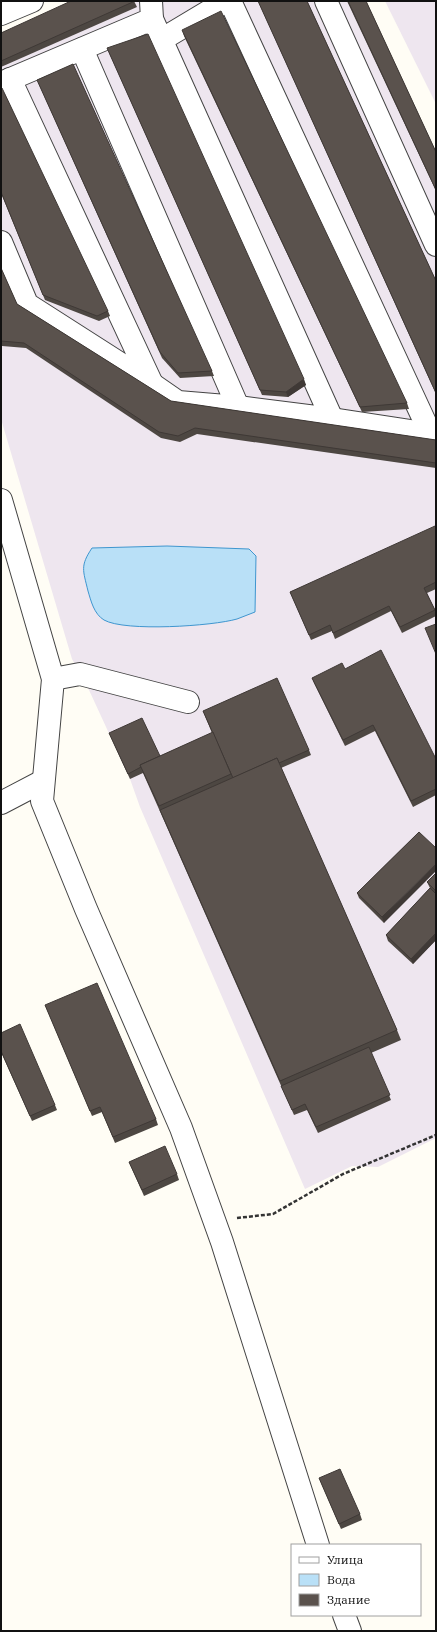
<svg xmlns="http://www.w3.org/2000/svg" width="437" height="1632" font-family="'IBM Plex Serif',serif">
<style>
.industrial{fill:#eee6ef}
.water{fill:#b9e0f7;stroke:#3f96cf}
.lines{fill:none;stroke-linecap:round;stroke-linejoin:round}
.minor-casing{stroke:#444;stroke-width:24}
.path{stroke:#333;stroke-width:2.5;stroke-dasharray:4 2;stroke-linecap:butt}
.minor{stroke:#fff;stroke-width:22}
.wall{fill:#4d4742}
.shaded-wall{fill:#3f3936}
.building{fill:#5a524d;stroke:#3f3936}
</style>
<rect width="100%" height="100%" fill="#fffdf5"/>
<g class="industrial">
<polygon points="85,1 363,1 436,157 436,1138 378,1167 352,1166 305,1189 140,807 130,779 89,690 72,659 1,419 1,39"/>
<polygon points="385,1 436,1 436,104"/>
</g>
<path class="water" d="M167 546 249 549 256 556 255 612C249 614 243 617 237 619 213 626 125 632 104 620 94 614 91 601 88 591 83 570 80 566 92 548Z"/>
<g class="lines">
<defs>
<g id="minor">
<polyline points="230,1 431,435"/>
<polyline points="326,1 436,245"/>
<polyline points="1,14 32,1"/>
<polyline points="152,19 332,419 238,407"/>
<polyline points="161,40 226,1"/>
<polyline points="82,49 238,407 178,402 152,384"/>
<polyline points="1,83 152,19 151,1"/>
<polyline points="1,242 27,304 152,384 10,79"/>
<polyline points="332,419 436,435"/>
<polyline points="1,500 53,679 42,801 86,909 181,1128 222,1242 318,1545"/>
<polyline points="53,679 80,674 188,702"/>
<polyline points="1,803 43,781"/>
<polyline points="344,1615 350,1631"/>
</g>
</defs>
<use href="#minor" class="minor-casing"/>
<polyline class="path" points="237,1218 273,1214 343,1174 436,1135"/>
<use href="#minor" class="minor"/>
</g>
<g class="wall">
<polygon points="134,1 137,7 1,67 1,33"/>
<polygon points="258,1 307,1 436,281 436,394"/>
<polygon points="347,1 366,1 436,152 436,191"/>
<polygon points="182,30 407,403 409,409 362,412 184,36"/>
<polygon points="107,48 306,385 288,397 262,395"/>
<polygon points="37,80 212,371 214,376 180,378 162,358"/>
<polygon points="1,193 108,311 110,316 99,321 45,300"/>
<polygon points="1,268 17,304 171,401 436,440 436,468 197,434 180,442 161,438 26,348 2,346 1,343"/>
<polygon points="436,529 436,589 427,593 435,610 436,616 402,633 391,611 335,639 332,631 311,640 290,592"/>
<polygon points="345,669 436,759 436,795 413,807 375,731 345,746 314,683 312,678"/>
<polygon points="203,711 309,750 311,755 281,768 397,1030 401,1040 371,1053 391,1100 318,1133 307,1110 294,1115 143,773 130,779 109,733 160,756 212,733"/>
<polygon points="419,832 384,923 359,898 357,893"/>
<polygon points="436,873 436,940 413,964 388,941 386,935 430,888 427,882"/>
<polygon points="45,1005 156,1119 158,1125 115,1143 102,1112 92,1116"/>
<polygon points="1,1033 55,1105 57,1110 32,1121 1,1052"/>
<polygon points="129,1162 177,1174 179,1180 144,1196"/>
<polygon points="319,1478 360,1514 362,1520 341,1529"/>
</g>
<g class="shaded-wall">
<polygon points="304,379 306,385 288,397 286,392"/>
<polygon points="436,864 436,871 384,923 382,917"/>
<polygon points="436,933 436,940 413,964 411,959"/>
</g>
<g class="building">
<polygon points="71,1 135,1 1,61 1,33"/>
<polygon points="258,1 307,1 436,281 436,393"/>
<polygon points="348,1 366,1 436,152 436,190"/>
<polygon points="221,11 407,403 360,407 182,30"/>
<polygon points="148,34 304,379 286,392 260,390 107,48"/>
<polygon points="73,64 212,371 178,373 160,352 37,80"/>
<polygon points="2,88 108,311 97,316 43,295 1,192 1,89"/>
<polygon points="1,268 17,304 171,401 436,440 436,463 195,428 178,436 159,432 24,343 1,341"/>
<polygon points="435,526 436,529 436,582 424,588 435,610 400,627 389,606 333,633 330,625 309,635 290,592"/>
<polygon points="436,624 436,654 425,628"/>
<polygon points="381,650 436,759 436,789 411,801 373,725 343,740 312,678 342,663 345,669"/>
<polygon points="277,678 309,750 279,763 277,758 233,778 203,711"/>
<polygon points="142,718 160,756 140,765 141,767 128,774 109,733"/>
<polygon points="213,732 231,774 159,806 140,765"/>
<polygon points="277,758 397,1030 280,1081 160,810"/>
<polygon points="419,832 436,848 436,864 382,917 357,893"/>
<polygon points="436,873 436,891 427,882"/>
<polygon points="430,888 436,894 436,933 411,959 386,935"/>
<polygon points="97,983 156,1119 113,1137 100,1107 90,1111 45,1005"/>
<polygon points="20,1024 55,1105 30,1116 1,1051 1,1033"/>
<polygon points="369,1047 390,1095 316,1127 305,1104 292,1110 281,1086"/>
<polygon points="165,1146 177,1174 142,1190 129,1162"/>
<polygon points="340,1469 360,1514 339,1524 319,1478"/>
</g>
<rect width="437" height="1632" fill="none" stroke="#111111" stroke-width="4"/>
<rect x="291" y="1544" width="130" height="72" fill="#ffffff" stroke="#a0a0a0"/>
<rect x="299" y="1557" width="20" height="6" fill="#ffffff" stroke="#a0a0a0"/>
<text x="327" y="1564" font-size="12" fill="#111111">Улица</text>
<rect x="299" y="1574" width="20" height="12" fill="#b9e0f7" stroke="#a0a0a0"/>
<text x="327" y="1584" font-size="12" fill="#111111">Вода</text>
<rect x="299" y="1594" width="20" height="12" fill="#5a524d" stroke="#a0a0a0"/>
<text x="327" y="1604" font-size="12" fill="#111111">Здание</text>
</svg>
